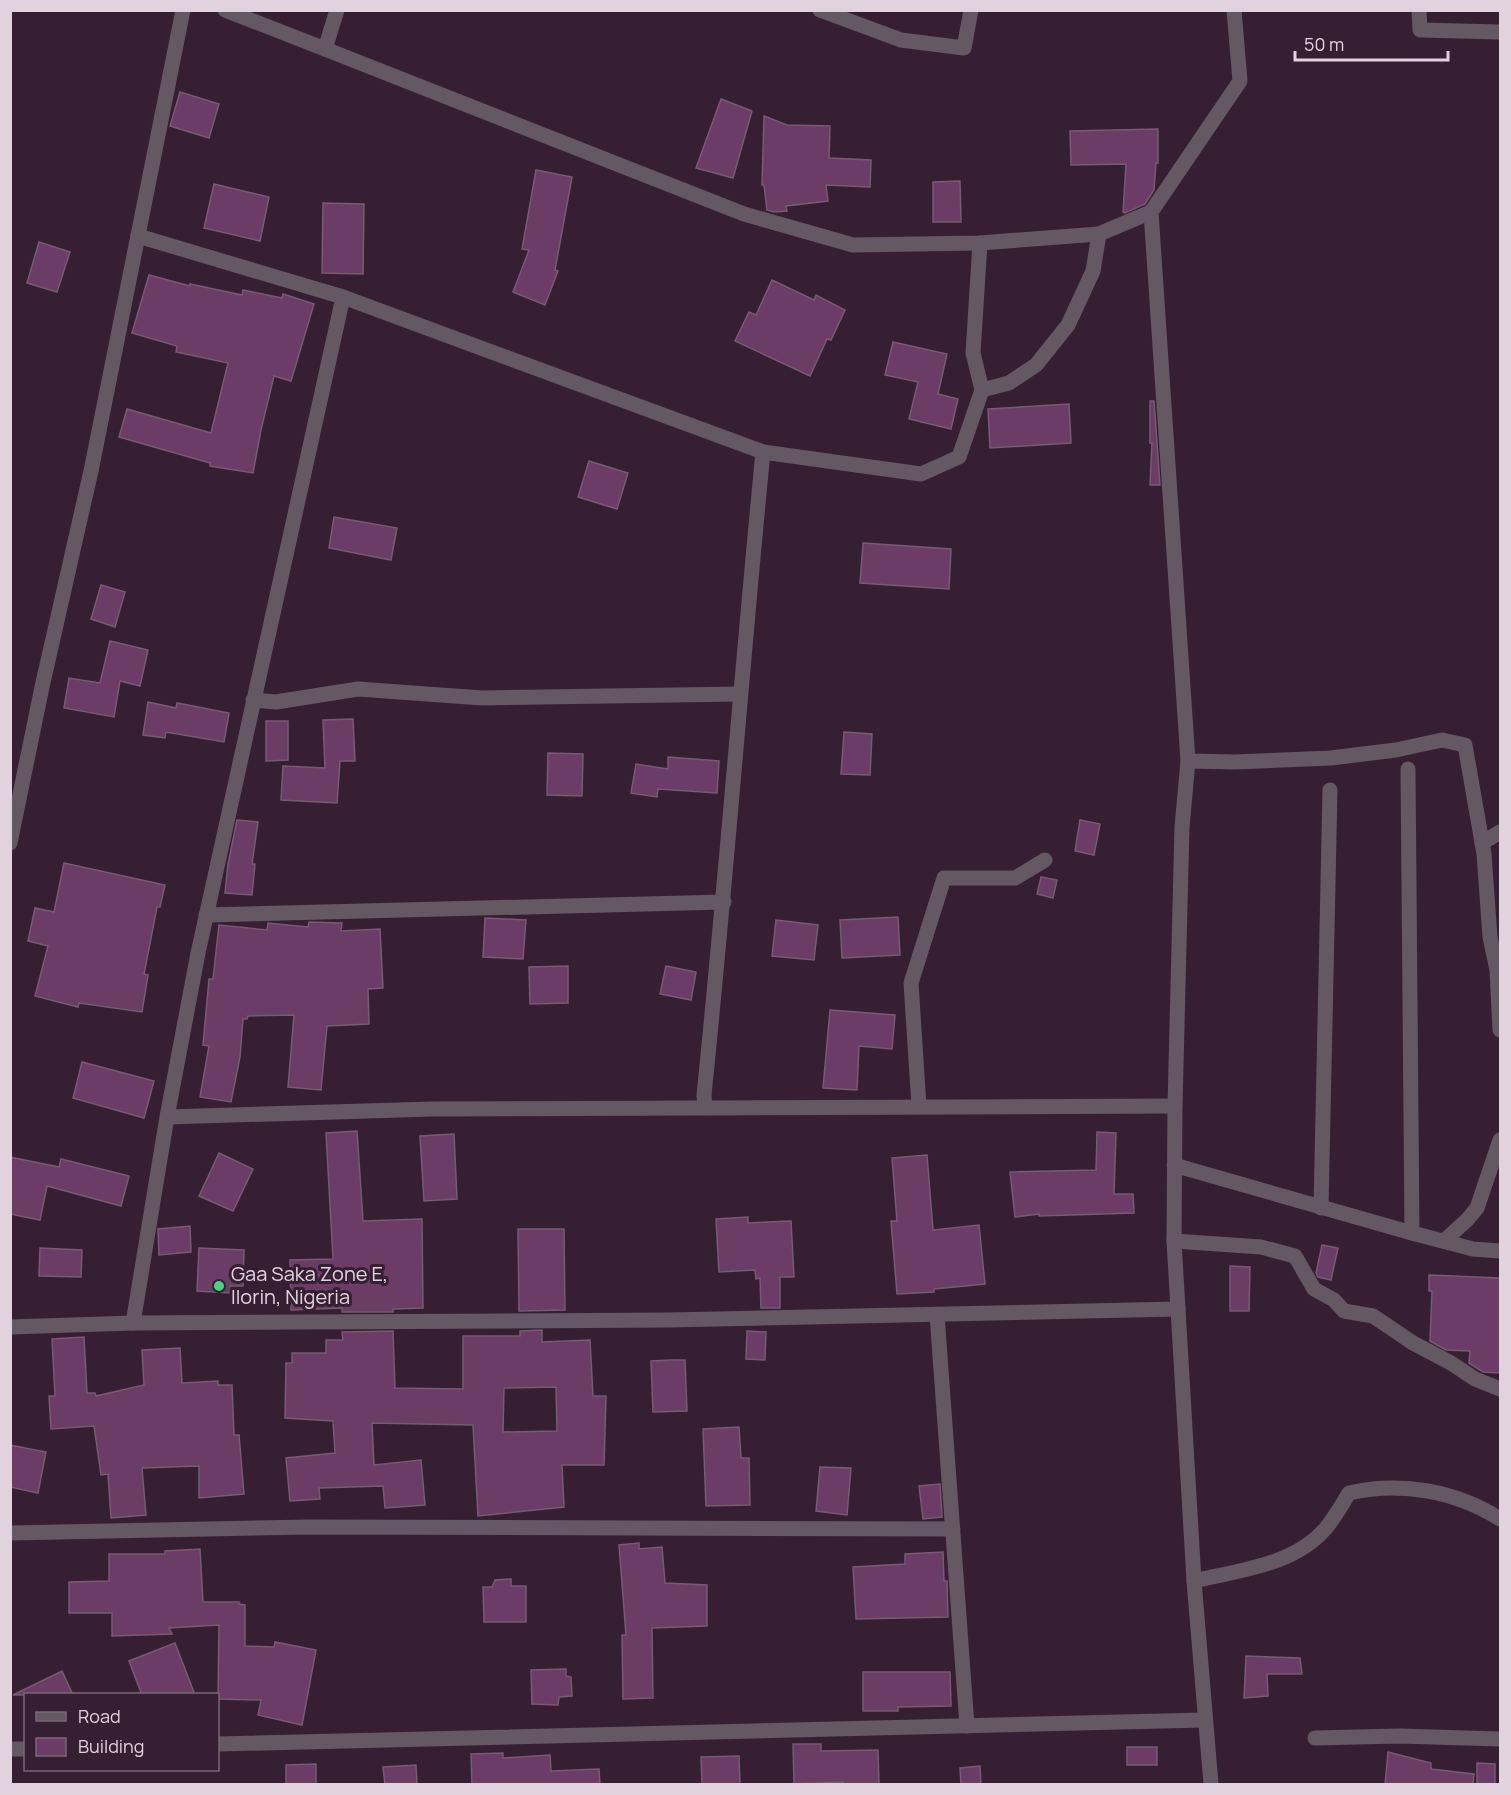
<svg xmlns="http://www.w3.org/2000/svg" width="1511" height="1795" font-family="Manrope,sans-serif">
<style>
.building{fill:#6b3c65;stroke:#765b72;stroke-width:1.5;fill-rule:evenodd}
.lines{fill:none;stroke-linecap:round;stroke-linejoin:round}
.minor{stroke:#645862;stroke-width:15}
.poi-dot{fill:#43d77b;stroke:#361f33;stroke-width:2}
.labels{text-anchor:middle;stroke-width:6;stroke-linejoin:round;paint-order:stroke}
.poi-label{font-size:20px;fill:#e1d2de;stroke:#361f33;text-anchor:start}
</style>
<rect width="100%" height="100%" fill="#361f33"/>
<g class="building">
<polygon points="180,92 219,104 209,138 170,126"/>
<polygon points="721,99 752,111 733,178 696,168"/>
<polygon points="764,116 787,125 830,126 829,158 871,160 870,187 826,185 828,201 786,206 787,211 774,212 767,210 764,185 762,185"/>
<polygon points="1158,129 1158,163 1156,163 1154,190 1145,204 1125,213 1123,212 1126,164 1071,165 1070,131"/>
<polygon points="536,170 572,177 555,270 558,271 545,305 513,292 529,250 522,249"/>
<polygon points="960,181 961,222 933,222 933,182"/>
<polygon points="214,184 269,197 260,241 204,228"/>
<polygon points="323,203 364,204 363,274 322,273"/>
<polygon points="39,242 70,252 57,292 27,283"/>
<polygon points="149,275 190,286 190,284 242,295 243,290 282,298 283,294 314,304 291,381 274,376 261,430 253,473 210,466 210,463 119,437 127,409 211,433 228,363 176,352 177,346 132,333"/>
<polygon points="772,280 814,300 816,295 845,310 831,340 827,339 810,376 735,341 749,312 756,315"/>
<polygon points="893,342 947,354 938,394 958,399 951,429 909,419 918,382 885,375"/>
<polygon points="1150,401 1154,401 1160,485 1150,485 1152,443 1150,443"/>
<polygon points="1069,404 1071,443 990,448 988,409"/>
<polygon points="589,461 628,473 617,509 578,497"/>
<polygon points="334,517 397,528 391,560 329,548"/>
<polygon points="863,543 951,549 949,589 860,583"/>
<polygon points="101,585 125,592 115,627 91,619"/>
<polygon points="110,641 148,650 140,686 120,681 114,717 64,708 69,678 100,683"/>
<polygon points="148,702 176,708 177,703 229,713 224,742 166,732 165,738 143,735"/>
<polygon points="353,719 355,761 340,761 337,803 281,800 283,766 325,768 323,720"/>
<polygon points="266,721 288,721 288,760 266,761"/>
<polygon points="844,732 872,734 870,775 841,774"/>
<polygon points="548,753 583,754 582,796 547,795"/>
<polygon points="668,757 719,761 717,793 658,789 657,797 631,793 636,764 668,769"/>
<polygon points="237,820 258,822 252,864 255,864 252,895 225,893 228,864"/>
<polygon points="1080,820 1100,824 1094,855 1075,851"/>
<polygon points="64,863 165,885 160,907 157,907 144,974 148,975 142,1012 79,1003 78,1007 35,996 48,946 28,941 35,908 54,912"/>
<polygon points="1041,877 1057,880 1053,898 1037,894"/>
<polygon points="898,917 900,955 842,958 840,920"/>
<polygon points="485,918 526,920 523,959 483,957"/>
<polygon points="776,920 818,925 814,960 772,956"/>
<polygon points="309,922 342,923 341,931 380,929 383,988 368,989 369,1024 327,1026 321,1090 288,1087 294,1015 248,1016 247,1019 243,1019 240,1057 231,1102 200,1097 209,1046 203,1045 209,979 213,979 219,925 267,930 268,923 308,927"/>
<polygon points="568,966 568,1003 530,1004 529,967"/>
<polygon points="666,966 696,972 691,1000 660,994"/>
<polygon points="830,1010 895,1015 892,1049 859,1046 857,1090 823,1088"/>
<polygon points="82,1062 154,1081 144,1118 73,1098"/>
<polygon points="357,1131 363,1221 422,1219 423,1308 393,1309 393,1312 342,1312 342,1308 291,1310 290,1260 333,1259 326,1133"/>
<polygon points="1097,1132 1116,1133 1114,1194 1133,1194 1134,1213 1039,1216 1039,1214 1015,1217 1010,1172 1096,1170"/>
<polygon points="454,1134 457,1199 424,1201 420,1136"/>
<polygon points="219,1153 253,1169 233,1211 199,1196"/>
<polygon points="927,1155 933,1230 979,1225 985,1284 934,1289 934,1292 897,1294 891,1221 897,1221 892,1158"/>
<polygon points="10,1157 59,1167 61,1159 129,1176 121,1206 47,1186 40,1220 10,1214"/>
<polygon points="748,1217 748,1223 791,1221 794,1277 780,1277 780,1308 761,1308 760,1278 756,1279 755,1270 719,1272 716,1219"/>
<polygon points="190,1226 191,1252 159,1255 158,1229"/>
<polygon points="518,1229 564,1229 565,1310 519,1311"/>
<polygon points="1322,1245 1338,1248 1331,1280 1318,1277 1316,1273"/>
<polygon points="40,1248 82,1250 81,1277 39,1276"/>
<polygon points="199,1248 244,1250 243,1286 230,1286 230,1293 197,1291"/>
<polygon points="1230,1266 1250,1267 1249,1311 1230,1311"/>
<polygon points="1429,1275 1500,1278 1500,1373 1483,1372 1469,1363 1470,1351 1446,1350 1430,1341 1432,1291 1429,1291"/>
<path d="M542 1330V1342L590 1340 593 1396H606L604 1465H562L564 1507 478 1516 473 1425 372 1423 374 1465 421 1460 425 1505 385 1508 383 1486 319 1488 320 1499 290 1501 286 1458 335 1453 333 1421 285 1418 286 1363H292V1353H326V1340H343L342 1332 393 1331 395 1388 463 1389V1336H520V1331ZM556 1387 557 1431 503 1432 504 1388Z"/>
<polygon points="747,1331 766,1332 765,1360 746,1359"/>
<polygon points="84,1337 87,1393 95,1393 96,1396 144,1385 142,1350 180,1348 182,1383 218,1381 218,1385 232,1385 234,1435 239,1435 244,1494 199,1498 199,1466 142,1468 146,1515 111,1518 108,1474 101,1475 94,1426 51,1429 49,1396 55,1396 52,1339"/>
<polygon points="671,1360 685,1360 687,1411 653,1412 651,1361"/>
<polygon points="739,1427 741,1458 749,1458 750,1505 706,1506 703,1429"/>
<polygon points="10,1445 46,1452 38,1493 10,1487"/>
<polygon points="820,1467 851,1468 847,1515 816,1511"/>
<polygon points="940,1484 942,1517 923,1519 919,1486"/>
<polygon points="639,1543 639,1549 662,1547 665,1583 707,1585 707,1626 652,1628 653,1698 623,1699 622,1635 626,1635 619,1545"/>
<polygon points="200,1549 203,1602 239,1602 239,1604 245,1605 245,1646 274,1647 275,1642 316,1650 302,1725 258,1715 261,1700 218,1699 219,1625 169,1628 172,1634 112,1636 112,1613 69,1613 69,1582 109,1581 109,1554 165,1554 165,1551"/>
<polygon points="943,1552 944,1581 947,1581 948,1617 856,1619 853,1567 905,1564 905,1554"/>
<polygon points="511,1579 511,1586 526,1586 526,1622 484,1622 483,1587 492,1587 495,1580"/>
<polygon points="175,1643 195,1695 142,1695 129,1661"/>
<polygon points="1246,1656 1300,1658 1302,1674 1267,1674 1268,1696 1244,1698"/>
<polygon points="566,1669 566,1676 571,1677 572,1696 559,1697 558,1705 532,1704 531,1670"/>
<polygon points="62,1671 73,1695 13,1695"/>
<polygon points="863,1672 950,1672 951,1706 898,1707 898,1711 863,1711"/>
<polygon points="793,1744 821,1744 821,1751 878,1750 879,1785 843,1785 843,1782 794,1784"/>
<rect x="1127" y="1747" width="30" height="18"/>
<polygon points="1388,1752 1431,1763 1431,1769 1474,1774 1473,1785 1385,1785"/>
<polygon points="503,1753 503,1758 550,1755 551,1771 599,1769 600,1785 472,1785 471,1754"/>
<polygon points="739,1756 740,1785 702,1785 701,1757"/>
<polygon points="1477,1763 1495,1764 1495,1785 1477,1785"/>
<polygon points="316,1764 316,1785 286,1785 286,1765"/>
<polygon points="416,1765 417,1785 385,1785 383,1767"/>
<polygon points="980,1766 981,1785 961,1785 960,1768"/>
</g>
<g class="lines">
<g class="minor">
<polyline points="225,10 325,49 337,10"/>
<polyline points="820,10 901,40 964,48 971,10"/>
<polyline points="1419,10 1420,30 1500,32"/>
<polyline points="325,49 744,214 853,245 980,243 1099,234 1151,212"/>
<polyline points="980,243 973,353 982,390"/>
<path d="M343 297 763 452C742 666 726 881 704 1095L705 1107"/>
<polyline points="763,452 921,474 959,457 982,390 1009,383 1036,365 1068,325 1093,271 1099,234"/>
<polyline points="253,700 276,702 358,689 482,698 739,694"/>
<polyline points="1188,761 1235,762 1331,758 1396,750 1442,740 1465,745 1484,854 1490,937 1497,970 1500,1030"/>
<polyline points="1408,769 1412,1233"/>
<polyline points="10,843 42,687 91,471 183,10"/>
<polyline points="1482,843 1500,832"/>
<polyline points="206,915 724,902"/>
<polyline points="919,1106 911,983 944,878 1015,878 1045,860"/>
<polyline points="167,1117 432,1109 1175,1106"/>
<polyline points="1174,1165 1412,1233 1473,1249 1500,1251"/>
<polyline points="1321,1208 1330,790"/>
<polyline points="1174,1241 1261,1247 1295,1256 1314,1289 1334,1300 1344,1311 1373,1316 1413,1343 1451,1363 1475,1379 1500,1389"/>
<polyline points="1444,1241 1467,1220 1477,1208 1500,1140"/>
<polyline points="937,1315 967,1726"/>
<polyline points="133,1323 167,1117 198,953 343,297 138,236"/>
<polyline points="10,1327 133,1323 669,1320 1178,1309"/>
<polyline points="10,1533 309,1527 953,1529"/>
<path d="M1194 1581C1238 1570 1294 1566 1326 1528 1335 1517 1342 1505 1349 1493 1401 1481 1456 1491 1500 1519"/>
<polyline points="1315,1738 1399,1736 1500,1739"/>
<polyline points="218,1744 1204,1720"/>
<polyline points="10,1749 26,1749"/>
<polyline points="1211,1784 1194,1581 1174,1241 1175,1106 1182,827 1188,761 1151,212 1240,81 1234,10"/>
</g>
</g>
<circle class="poi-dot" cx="219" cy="1286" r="6"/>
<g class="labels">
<g class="poi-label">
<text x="231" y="1281">Gaa Saka Zone E,<tspan x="231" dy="23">Ilorin, Nigeria</tspan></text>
</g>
</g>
<rect width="1511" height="1795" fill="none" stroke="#e1d2de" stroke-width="24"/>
<rect x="24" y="1693" width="195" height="78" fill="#361f33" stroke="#7a6777" stroke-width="1.5"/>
<rect x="36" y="1712" width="30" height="9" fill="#645862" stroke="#7a6777" stroke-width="1.5"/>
<text x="78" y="1723" font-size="18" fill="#e1d2de">Road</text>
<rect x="36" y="1738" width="30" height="18" fill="#6b3c65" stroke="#7a6777" stroke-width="1.5"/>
<text x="78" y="1753" font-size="18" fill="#e1d2de">Building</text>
<path d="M1295 51v9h153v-9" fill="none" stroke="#e1d2de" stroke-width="3"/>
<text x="1304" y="51" font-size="18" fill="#e1d2de" stroke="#361f33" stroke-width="4.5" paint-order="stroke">50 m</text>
</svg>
